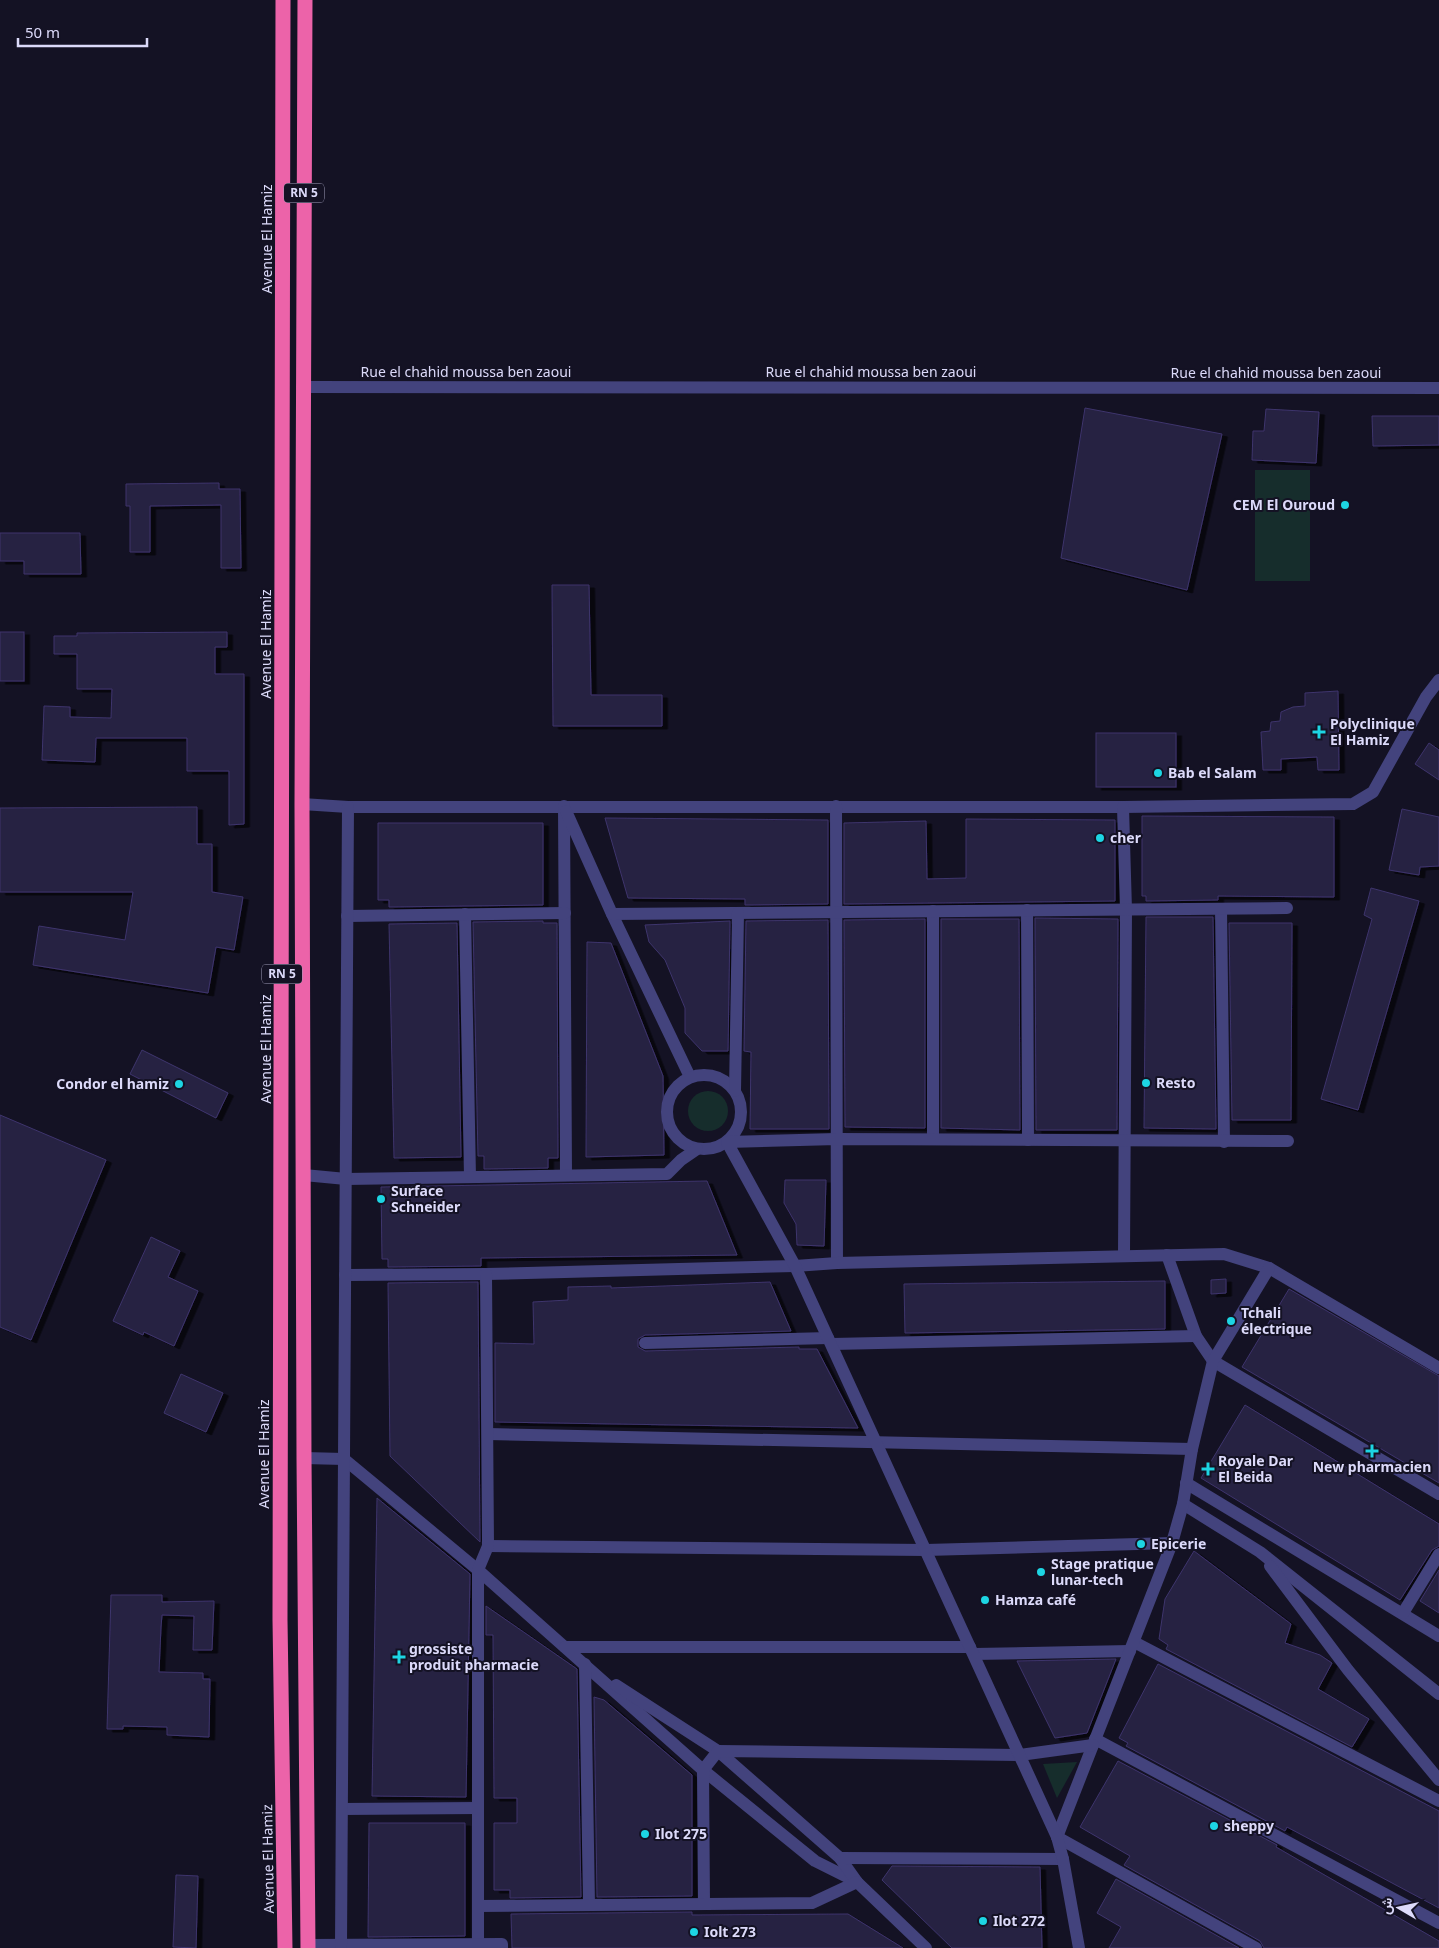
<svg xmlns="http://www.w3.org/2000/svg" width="1439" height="1948" font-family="'Noto Sans',Vazirmatn,sans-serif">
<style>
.green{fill:#162d2c}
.building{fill:#262043;stroke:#3e356c;filter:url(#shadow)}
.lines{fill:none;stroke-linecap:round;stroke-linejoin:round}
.minor{stroke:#43437d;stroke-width:12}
.highway{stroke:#ec63a9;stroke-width:15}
.poi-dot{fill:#1dd5e3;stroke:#141224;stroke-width:2}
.labels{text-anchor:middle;stroke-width:4;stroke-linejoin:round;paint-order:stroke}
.shield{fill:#141224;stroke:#a09eba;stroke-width:1}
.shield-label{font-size:12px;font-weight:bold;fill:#dcdafa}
.street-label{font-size:14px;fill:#dcdafa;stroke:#141224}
.poi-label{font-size:14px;font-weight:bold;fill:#dcdafa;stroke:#141224;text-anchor:start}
</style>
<defs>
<filter id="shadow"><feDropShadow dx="5.5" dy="3" stdDeviation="0" flood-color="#0009"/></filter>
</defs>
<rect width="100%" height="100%" fill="#141224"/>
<g class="green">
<rect x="1255" y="470" width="55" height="111"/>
<circle cx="708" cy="1111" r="20"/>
<polygon points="1077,1762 1057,1798 1043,1764"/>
</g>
<g class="building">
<polygon points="1085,408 1222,434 1187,590 1061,558"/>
<polygon points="1266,409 1319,412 1316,463 1252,460 1253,431 1264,431"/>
<polygon points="1372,416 1439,416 1439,445 1373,446"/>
<polygon points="219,483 219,489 240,489 241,568 221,568 221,505 150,506 150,552 130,552 130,506 126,506 126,484"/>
<polygon points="0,533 80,533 81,574 24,574 24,561 0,561"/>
<polygon points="552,585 589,585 591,695 662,695 662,726 553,726"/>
<rect x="0" y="632" width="24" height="49"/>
<polygon points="227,632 227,647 215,647 215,674 244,674 244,824 229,825 229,771 187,771 187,738 96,738 95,762 42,760 44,706 70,707 70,717 111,718 112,689 77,689 77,654 54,654 54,636 77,636 77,633"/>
<polygon points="1338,691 1339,770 1318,770 1317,757 1281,759 1281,770 1263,770 1261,732 1270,731 1271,722 1280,721 1281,712 1293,707 1305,706 1305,693"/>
<rect x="1096" y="733" width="80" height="54"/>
<polygon points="1429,743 1439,750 1439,780 1415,764"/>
<polygon points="197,807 197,844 212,844 212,892 243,897 234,950 216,947 208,993 33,965 39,926 125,940 133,892 0,892 0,808"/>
<polygon points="1402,809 1439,817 1439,866 1420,867 1419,875 1389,870"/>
<polygon points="1142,816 1334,817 1334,897 1218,896 1218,900 1146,901 1146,896 1142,896"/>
<polygon points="605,818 828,820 828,904 745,905 745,899 628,898"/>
<polygon points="966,819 1115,820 1115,901 844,904 844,823 926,821 927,879 966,878"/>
<polygon points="378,823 543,823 543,905 389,907 389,900 378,900"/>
<polygon points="1371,888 1419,901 1358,1110 1321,1099 1372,919 1364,915"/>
<polygon points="1146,917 1213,917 1216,1129 1144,1128"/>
<polygon points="1035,918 1118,919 1117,1130 1036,1130"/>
<polygon points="925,919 925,1128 845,1127 844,920"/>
<polygon points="941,919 1019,919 1020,1130 941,1128"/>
<polygon points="828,920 829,1129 750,1129 751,1052 744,1051 746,921"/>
<polygon points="543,921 543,923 557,923 558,1158 548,1158 548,1168 484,1169 484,1156 478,1156 473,922"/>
<polygon points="730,921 728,1051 702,1051 685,1033 685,1008 665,960 649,942 645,925"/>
<polygon points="457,923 461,1157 394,1158 389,924"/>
<polygon points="1229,923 1292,923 1291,1120 1232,1120"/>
<polygon points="587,942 611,943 663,1076 664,1155 586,1157"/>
<polygon points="142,1050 228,1093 216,1118 130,1074"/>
<polygon points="0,1115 106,1160 31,1340 0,1327"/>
<polygon points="785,1180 826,1180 824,1246 797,1245 796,1224 784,1203"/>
<polygon points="707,1181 737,1255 481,1258 481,1266 388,1267 388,1259 382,1259 381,1187"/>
<polygon points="151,1237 180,1251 168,1277 198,1291 174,1346 144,1332 143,1335 113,1321"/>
<polygon points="1226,1279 1226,1293 1211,1294 1211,1280"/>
<polygon points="1165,1281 1165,1329 905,1333 904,1284"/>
<polygon points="478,1282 480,1542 390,1456 388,1283"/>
<polygon points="770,1282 791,1331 645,1335 638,1339 638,1347 645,1351 799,1347 799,1349 817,1349 858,1428 495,1422 495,1343 534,1344 533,1302 568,1300 568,1287 611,1286 611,1288"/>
<polygon points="1289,1289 1439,1376 1439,1483 1242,1367"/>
<polygon points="181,1374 223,1393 206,1432 164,1413"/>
<polygon points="1245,1405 1439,1524 1439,1546 1432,1550 1400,1600 1201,1478"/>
<polygon points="377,1498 470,1574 466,1797 372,1796"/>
<polygon points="1194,1551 1291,1624 1285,1643 1320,1655 1332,1663 1318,1689 1369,1719 1352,1747 1166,1649 1168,1645 1159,1639 1165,1599"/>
<polygon points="1439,1570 1439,1613 1420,1601"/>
<polygon points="111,1595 162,1595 162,1602 214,1601 212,1650 193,1650 194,1616 162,1615 161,1627 159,1672 203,1673 203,1679 210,1679 209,1737 167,1735 167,1727 123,1726 123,1729 107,1729"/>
<polygon points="486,1606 577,1669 581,1897 510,1898 510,1890 494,1890 494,1823 517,1823 517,1798 494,1798 493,1635 486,1635"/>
<polygon points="1116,1659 1087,1733 1055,1738 1017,1661"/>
<polygon points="1158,1664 1439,1811 1439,1908 1287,1827 1285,1831 1126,1746 1128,1743 1119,1738"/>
<polygon points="594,1697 604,1700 692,1775 692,1896 597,1897"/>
<polygon points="1118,1761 1277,1845 1276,1847 1439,1941 1439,1948 1264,1948 1260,1941 1124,1865 1130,1856 1080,1827"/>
<polygon points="369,1823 465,1823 465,1936 368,1937"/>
<polygon points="892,1866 1040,1867 1042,1948 952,1948 882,1880"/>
<polygon points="176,1875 198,1876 196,1948 173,1947"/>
<polygon points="1116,1879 1239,1948 1109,1948 1121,1927 1097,1913"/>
<polygon points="692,1912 692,1915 848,1914 903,1948 512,1948 511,1914"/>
</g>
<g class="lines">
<g class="minor">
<polyline points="302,387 1439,388"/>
<polyline points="302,804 348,807 1123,807 1353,804 1373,792 1426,697 1439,680"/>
<polyline points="564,806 566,1175"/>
<polyline points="836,806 837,1263"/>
<polyline points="1123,807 1126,910 1124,1255"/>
<polyline points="566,811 612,914 690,1077"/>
<polyline points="1221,909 1224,1142"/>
<polyline points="1027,910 1028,1140"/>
<polyline points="933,911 933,1139"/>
<polyline points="465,914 470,1177"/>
<polyline points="612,914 1287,908"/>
<polyline points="347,916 565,913"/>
<circle cx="704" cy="1112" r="37"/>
<polyline points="735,1091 738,913"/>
<polyline points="304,1175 346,1179 667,1174 681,1160 697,1149"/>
<polyline points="1167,1255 1196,1336 1213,1361 1439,1494"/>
<polyline points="345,1275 486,1274 795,1266 837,1263 1224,1254 1269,1268 1439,1368"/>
<polyline points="645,1343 828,1338"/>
<polyline points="832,1344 1196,1336"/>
<polyline points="488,1434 1192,1449"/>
<polyline points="304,1458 344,1459 478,1570 703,1770 815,1861 857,1882"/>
<polyline points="1186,1483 1439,1636"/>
<polyline points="1183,1504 1260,1552 1439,1694"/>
<polyline points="488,1546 926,1550 1172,1543"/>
<polyline points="1270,1566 1348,1670 1439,1780"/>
<polyline points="1403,1613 1439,1554"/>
<polyline points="1134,1642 1439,1801"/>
<polyline points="565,1647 970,1647"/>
<polyline points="974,1654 1130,1651"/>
<polyline points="585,1664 589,1905"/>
<polyline points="616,1685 718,1751 840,1858 857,1882 926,1948"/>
<polyline points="1095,1739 1439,1923"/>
<polyline points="342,1809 478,1808"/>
<polyline points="1057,1837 1172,1543 1183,1504 1192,1449 1213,1361 1269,1268"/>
<polyline points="1057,1837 1256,1948"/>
<polyline points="840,1858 1063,1859"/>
<polyline points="704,1904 703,1770 718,1751 1020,1755 1093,1745"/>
<polyline points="478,1906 812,1903 857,1882"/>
<polyline points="478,1944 478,1570 488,1546 486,1274"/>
<polyline points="308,1945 502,1944 502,1948"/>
<polyline points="341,1945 348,807"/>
<polyline points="1079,1948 1063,1859 1057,1837 795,1266 727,1142 837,1139 1288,1141"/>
</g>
<g class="highway">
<polyline points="283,0 280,1620 285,1948"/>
<polyline points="305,0 302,804 304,1458 308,1948"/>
</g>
</g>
<g class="poi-dot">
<circle cx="1345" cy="505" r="5"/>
<path d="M1316.5 724.5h5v5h5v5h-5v5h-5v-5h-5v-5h5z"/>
<circle cx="1158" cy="773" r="5"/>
<circle cx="1100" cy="838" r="5"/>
<circle cx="1146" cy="1083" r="5"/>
<circle cx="179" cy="1084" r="5"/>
<circle cx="381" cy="1199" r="5"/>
<circle cx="1231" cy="1321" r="5"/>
<path d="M1369.5 1443.5h5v5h5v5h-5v5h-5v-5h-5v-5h5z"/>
<path d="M1205.5 1461.5h5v5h5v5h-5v5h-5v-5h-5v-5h5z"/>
<circle cx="1141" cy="1544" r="5"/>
<circle cx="1041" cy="1572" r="5"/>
<circle cx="985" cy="1600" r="5"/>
<path d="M396.5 1649.5h5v5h5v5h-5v5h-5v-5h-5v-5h5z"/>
<circle cx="1214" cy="1826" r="5"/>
<circle cx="645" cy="1834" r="5"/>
<circle cx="983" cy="1921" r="5"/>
<circle cx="694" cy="1932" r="5"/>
</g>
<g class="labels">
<g class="shield">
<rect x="284" y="183.5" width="40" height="19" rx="4"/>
<rect x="262" y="964.5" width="40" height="19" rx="4"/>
</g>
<g class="shield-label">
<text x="304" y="197">RN 5</text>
<text x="282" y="978">RN 5</text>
</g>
<g class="street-label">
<text transform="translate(267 239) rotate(-90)" y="5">Avenue El Hamiz</text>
<text x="466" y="377">Rue el chahid moussa ben zaoui</text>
<text x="871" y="377">Rue el chahid moussa ben zaoui</text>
<text x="1276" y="378">Rue el chahid moussa ben zaoui</text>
<text transform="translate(266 644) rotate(-90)" y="5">Avenue El Hamiz</text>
<text transform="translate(266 1049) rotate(-90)" y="5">Avenue El Hamiz</text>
<text transform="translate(264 1454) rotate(-90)" y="5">Avenue El Hamiz</text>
<text transform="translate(268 1859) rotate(-91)" y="5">Avenue El Hamiz</text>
</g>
<g class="poi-label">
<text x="1335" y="510" text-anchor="end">CEM El Ouroud</text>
<text x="1330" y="729">Polyclinique<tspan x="1330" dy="16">El Hamiz</tspan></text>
<text x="1168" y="778">Bab el Salam</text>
<text x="1110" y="843">cher</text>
<text x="1156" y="1088">Resto</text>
<text x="169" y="1089" text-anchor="end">Condor el hamiz</text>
<text x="391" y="1196">Surface<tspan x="391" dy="16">Schneider</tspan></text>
<text x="1241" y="1318">Tchali<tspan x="1241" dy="16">électrique</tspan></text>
<text x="1218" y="1466">Royale Dar<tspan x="1218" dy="16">El Beida</tspan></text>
<text x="1372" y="1472" text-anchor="middle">New pharmacien</text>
<text x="1151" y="1549">Epicerie</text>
<text x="1051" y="1569">Stage pratique<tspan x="1051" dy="16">lunar-tech</tspan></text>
<text x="995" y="1605">Hamza café</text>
<text x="409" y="1654">grossiste<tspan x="409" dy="16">produit pharmacie</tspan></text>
<text x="1224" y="1831">sheppy</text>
<text x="655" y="1839">Ilot 275</text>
<text x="993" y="1926">Ilot 272</text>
<text x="704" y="1937">Iolt 273</text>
</g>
</g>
<g transform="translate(1399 1908) rotate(279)" stroke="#141224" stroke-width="4" paint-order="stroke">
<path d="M0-4L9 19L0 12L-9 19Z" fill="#dcdafa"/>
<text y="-8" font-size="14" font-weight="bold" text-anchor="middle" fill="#dcdafa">ش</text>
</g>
<path d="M18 38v8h129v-8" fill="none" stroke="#dcdafa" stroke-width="2.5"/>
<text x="25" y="38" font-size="15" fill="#dcdafa" stroke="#141224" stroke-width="4" paint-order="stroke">50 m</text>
</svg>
